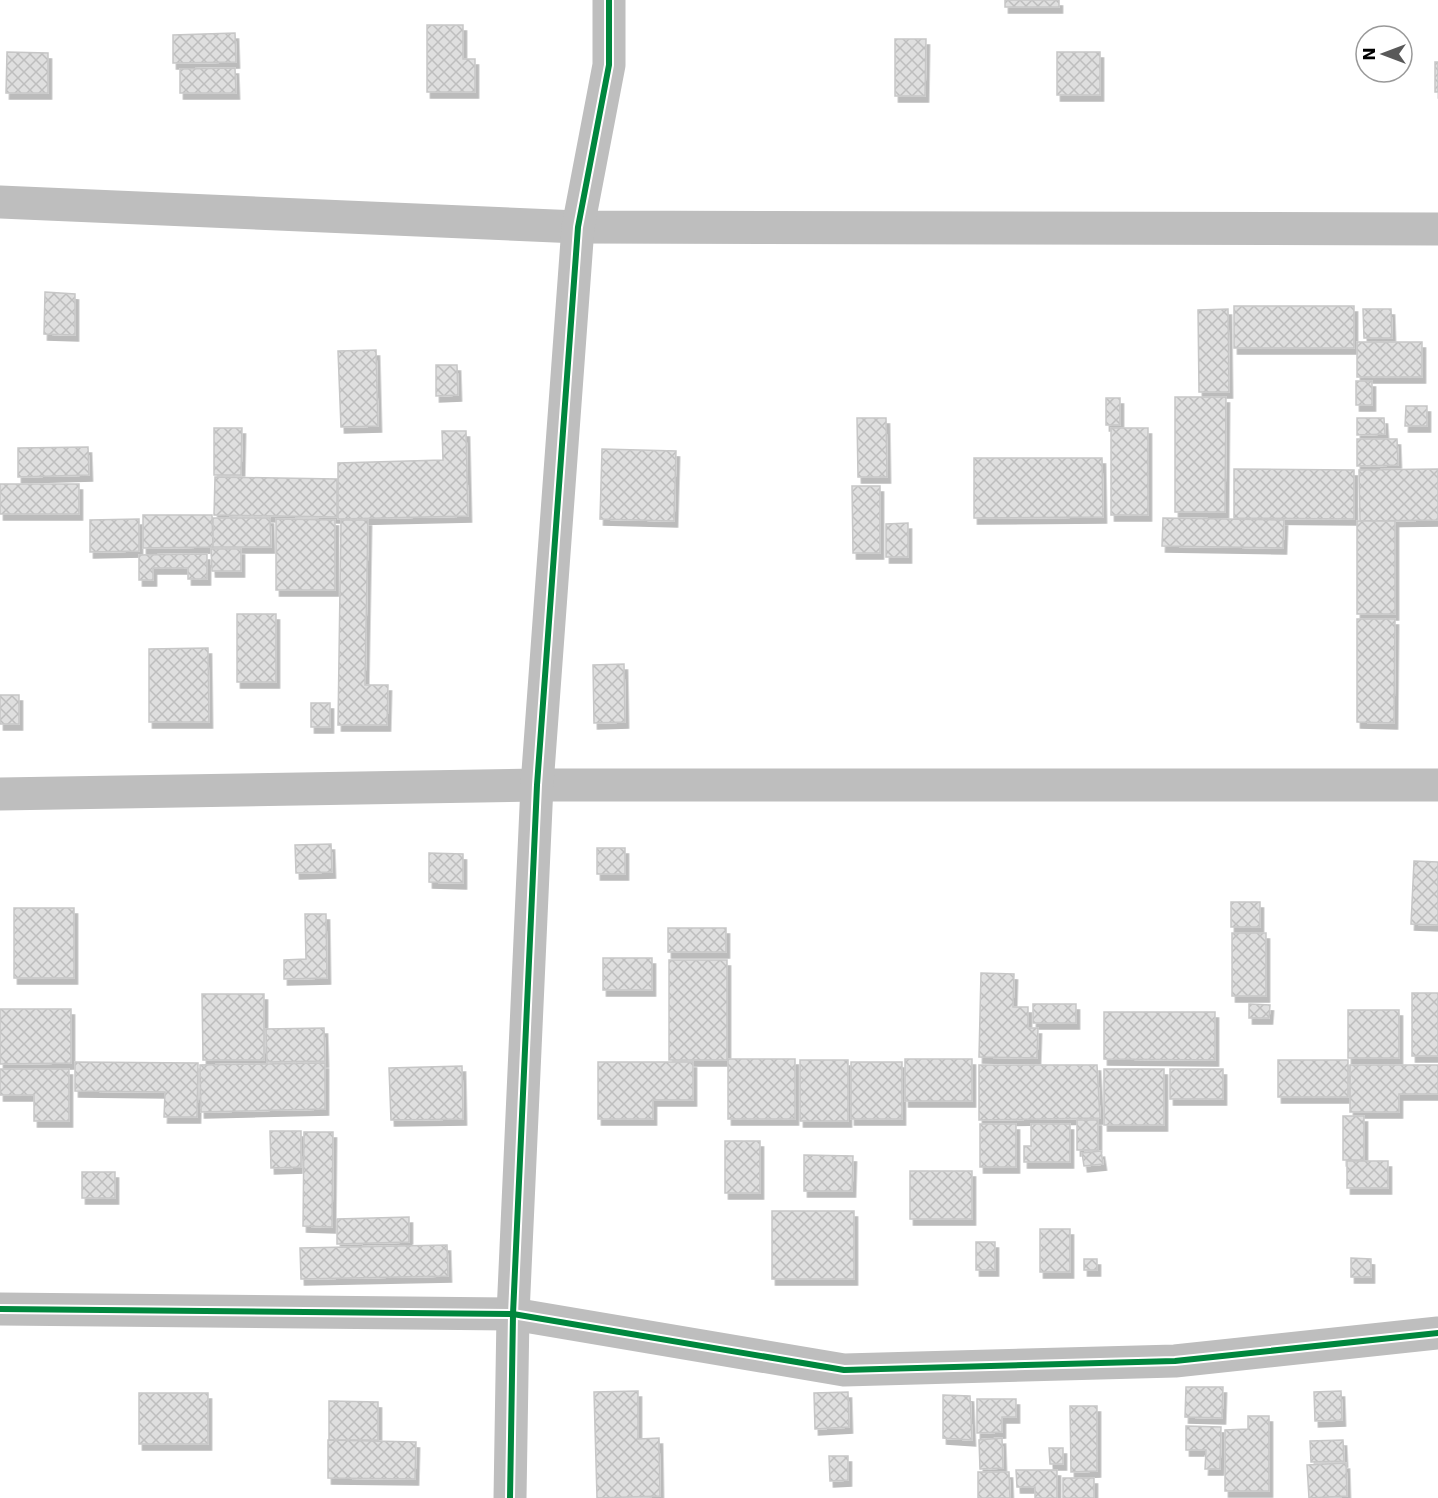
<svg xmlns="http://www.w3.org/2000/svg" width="1438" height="1498" font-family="'DejaVu Sans',sans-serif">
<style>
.building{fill:url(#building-cross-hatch);stroke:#c7c7c7;stroke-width:1.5;filter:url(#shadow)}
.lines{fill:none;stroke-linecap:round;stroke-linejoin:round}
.street{stroke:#bebebe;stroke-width:33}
.cycleway-casing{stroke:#fff;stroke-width:10}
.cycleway{stroke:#00873e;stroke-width:6}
</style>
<defs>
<pattern id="building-cross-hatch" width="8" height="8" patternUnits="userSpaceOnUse" patternTransform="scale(1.5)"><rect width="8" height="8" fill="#dfdfdf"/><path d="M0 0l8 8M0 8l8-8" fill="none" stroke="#bebebe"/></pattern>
<filter id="shadow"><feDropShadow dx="3.5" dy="6" stdDeviation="0" flood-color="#0004"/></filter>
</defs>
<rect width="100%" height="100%" fill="#fff"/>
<g class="building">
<rect x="1005" y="0" width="54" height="7"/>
<polygon points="427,25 463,25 463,59 475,59 475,92 427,92"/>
<polygon points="235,33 236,62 173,63 173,35"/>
<polygon points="895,39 926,39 925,96 895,96"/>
<polygon points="7,52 48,53 48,93 6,93"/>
<rect x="1057" y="52" width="43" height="43"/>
<rect x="1435" y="62" width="3" height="30"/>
<polygon points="235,68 236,93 180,93 180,69"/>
<polygon points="45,292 75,294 75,335 44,334"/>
<rect x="1234" y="306" width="120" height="42"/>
<polygon points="1228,309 1229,392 1199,392 1198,310"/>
<polygon points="1363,309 1391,309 1392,338 1364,338"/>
<rect x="1357" y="342" width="65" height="35"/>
<polygon points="376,350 378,426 341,427 338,351"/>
<polygon points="436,365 457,365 458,395 436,396"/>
<rect x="1356" y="381" width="16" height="24"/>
<polygon points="1175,397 1226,397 1225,512 1175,512"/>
<rect x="1106" y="398" width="14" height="27"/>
<polygon points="1406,406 1427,406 1427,426 1405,426"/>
<polygon points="857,418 886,418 887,477 858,477"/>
<polygon points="1357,418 1384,418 1385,434 1357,435"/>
<polygon points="214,428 242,428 241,475 214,475"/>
<rect x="1111" y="428" width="37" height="87"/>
<polygon points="442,431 466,431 468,516 338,519 338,463 443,460"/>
<polygon points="1357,439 1397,439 1398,465 1357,466"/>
<polygon points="88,447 89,475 18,477 18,448"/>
<polygon points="602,449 676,451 674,521 600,519"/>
<polygon points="974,458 1102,458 1103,517 974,518"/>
<polygon points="1234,469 1354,470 1354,519 1234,518"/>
<polygon points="1438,469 1438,520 1360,521 1359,470"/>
<polygon points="215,477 337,479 337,517 214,515"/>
<rect x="0" y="484" width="79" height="30"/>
<polygon points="852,486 880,486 880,553 853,553"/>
<polygon points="143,515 212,515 213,547 143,548"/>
<polygon points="213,518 270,518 271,547 213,547"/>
<polygon points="1163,518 1284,520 1283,548 1162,546"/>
<polygon points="139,519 139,551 90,552 90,520"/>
<polygon points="276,519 335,520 335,590 276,590"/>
<polygon points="341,520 368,520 365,685 388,685 387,725 338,725"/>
<rect x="1357" y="521" width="38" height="93"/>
<polygon points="908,523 908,557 886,557 886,524"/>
<polygon points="211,549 241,549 241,571 212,571"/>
<polygon points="207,554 207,579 188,579 188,568 153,568 153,580 139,580 139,555"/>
<rect x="237" y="614" width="39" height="68"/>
<polygon points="1357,619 1395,619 1394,723 1357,722"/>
<polygon points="208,648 209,722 149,722 149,649"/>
<polygon points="624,664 625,722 594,723 593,665"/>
<rect x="0" y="695" width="19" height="29"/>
<rect x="311" y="703" width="19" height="24"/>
<polygon points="331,844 332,872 296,873 295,845"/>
<rect x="597" y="848" width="28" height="26"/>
<polygon points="429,853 463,854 463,883 429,882"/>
<polygon points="1414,861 1438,862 1438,925 1411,924"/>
<rect x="1231" y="902" width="29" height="25"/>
<rect x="14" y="908" width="60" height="70"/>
<polygon points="305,914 326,914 327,978 284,979 284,960 306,959"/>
<rect x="668" y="928" width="58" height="24"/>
<rect x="1232" y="933" width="34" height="63"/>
<rect x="603" y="958" width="49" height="32"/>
<rect x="669" y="960" width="58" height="100"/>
<polygon points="981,973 1014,974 1013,1007 1028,1007 1028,1028 1038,1028 1037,1058 979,1057"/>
<rect x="1412" y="993" width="26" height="63"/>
<polygon points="202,994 264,994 264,1060 203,1060"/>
<rect x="1033" y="1004" width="43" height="19"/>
<polygon points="1249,1004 1270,1005 1269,1018 1249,1018"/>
<polygon points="0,1009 71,1009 71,1063 0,1064"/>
<rect x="1348" y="1010" width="51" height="48"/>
<polygon points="1104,1012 1215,1012 1215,1060 1104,1059"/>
<polygon points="324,1028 325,1061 267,1062 266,1029"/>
<rect x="728" y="1059" width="67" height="60"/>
<rect x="905" y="1059" width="67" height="42"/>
<rect x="800" y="1060" width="48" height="61"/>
<rect x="1278" y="1060" width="70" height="37"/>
<polygon points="75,1062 198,1063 197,1117 164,1117 165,1092 75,1091"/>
<polygon points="598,1062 693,1062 693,1100 653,1100 653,1119 598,1119"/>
<rect x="851" y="1062" width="51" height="57"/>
<polygon points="325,1063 325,1109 201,1112 200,1065"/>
<polygon points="979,1065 1097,1065 1100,1118 979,1120"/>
<polygon points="1350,1065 1438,1065 1438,1094 1399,1094 1399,1112 1350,1112"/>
<polygon points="462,1066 463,1119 391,1120 389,1068"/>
<polygon points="0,1069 69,1069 69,1121 34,1121 34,1095 0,1095"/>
<rect x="1104" y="1069" width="60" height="56"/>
<rect x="1170" y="1069" width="53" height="30"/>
<rect x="1343" y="1116" width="21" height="44"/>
<rect x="1077" y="1120" width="21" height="30"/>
<rect x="980" y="1124" width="36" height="43"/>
<polygon points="1031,1124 1070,1124 1070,1162 1024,1162 1024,1146 1031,1146"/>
<polygon points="270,1131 301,1131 301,1167 271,1168"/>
<polygon points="304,1132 333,1132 332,1227 303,1226"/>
<rect x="725" y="1141" width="35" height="52"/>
<polygon points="1101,1151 1103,1164 1084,1166 1082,1153"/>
<polygon points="804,1155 853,1156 852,1191 804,1191"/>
<rect x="1347" y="1161" width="41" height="27"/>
<rect x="910" y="1171" width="62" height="48"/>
<rect x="82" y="1172" width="33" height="26"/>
<rect x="772" y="1211" width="82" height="68"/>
<polygon points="409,1217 409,1242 337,1244 337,1219"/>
<rect x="1040" y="1229" width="30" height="43"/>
<rect x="976" y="1242" width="19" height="28"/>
<polygon points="447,1245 448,1276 301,1279 300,1248"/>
<polygon points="1351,1258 1371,1259 1371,1277 1351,1277"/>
<rect x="1084" y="1259" width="13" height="11"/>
<polygon points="1186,1387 1223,1387 1222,1418 1185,1417"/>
<polygon points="638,1391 638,1439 659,1438 660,1496 597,1498 594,1392"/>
<polygon points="1341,1391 1342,1420 1315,1421 1314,1392"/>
<polygon points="848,1392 849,1427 815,1429 814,1393"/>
<rect x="139" y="1393" width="69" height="51"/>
<polygon points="943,1395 970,1396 972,1440 943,1438"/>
<polygon points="977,1399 1016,1399 1016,1417 1002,1417 1002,1432 977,1433"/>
<polygon points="329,1401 378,1402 378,1440 329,1440"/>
<polygon points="1070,1406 1097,1406 1097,1471 1071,1472"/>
<polygon points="1248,1416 1269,1416 1269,1491 1225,1491 1225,1430 1248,1429"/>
<polygon points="1186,1426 1221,1427 1220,1469 1205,1469 1206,1450 1186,1450"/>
<polygon points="1002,1438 1003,1468 980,1469 979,1440"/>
<polygon points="328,1440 416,1442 415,1479 328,1478"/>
<polygon points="1343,1440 1344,1461 1311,1462 1310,1441"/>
<polygon points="1049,1448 1063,1448 1063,1464 1050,1464"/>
<polygon points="829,1456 848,1456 848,1480 830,1481"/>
<polygon points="1346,1463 1347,1496 1309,1498 1307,1465"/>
<polygon points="1016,1470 1057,1470 1057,1498 1035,1498 1035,1487 1017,1487"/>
<polygon points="978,1472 1009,1472 1010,1498 978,1498"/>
<rect x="1063" y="1478" width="31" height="20"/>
</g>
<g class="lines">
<g class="street">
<polyline points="0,202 578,227 1438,229"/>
<polyline points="0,794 537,785 1438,785"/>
<polyline points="0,1309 513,1314 844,1370 1175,1361 1438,1333"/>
<polyline points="510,1498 513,1314 537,785 578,227 609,65 609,0"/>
</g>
<defs>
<g id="cycleway">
<polyline points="0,1309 513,1314 844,1370 1175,1361 1438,1333"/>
<polyline points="510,1498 513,1314 537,785 578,227 609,65 609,0"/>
</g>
</defs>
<use href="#cycleway" class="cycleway-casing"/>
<use href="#cycleway" class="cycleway"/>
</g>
<g transform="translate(1384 54) rotate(270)"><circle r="28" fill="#ffffff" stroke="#999999" stroke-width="1.5"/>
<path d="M0-4.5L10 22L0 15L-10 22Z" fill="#595959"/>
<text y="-9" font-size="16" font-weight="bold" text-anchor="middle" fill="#000000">N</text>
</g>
</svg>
